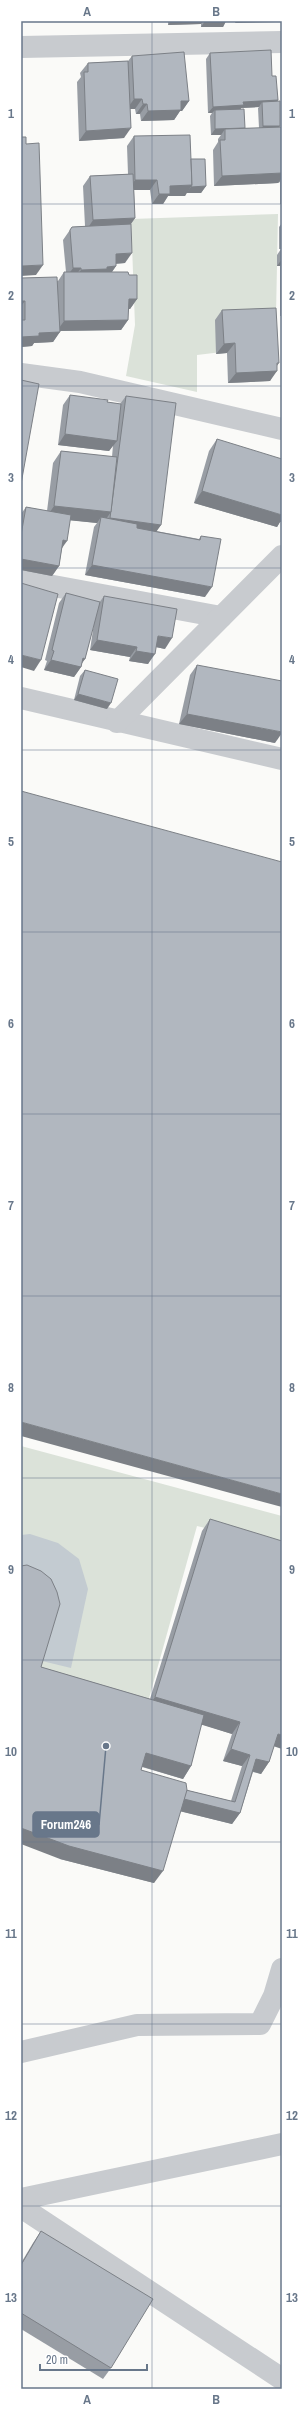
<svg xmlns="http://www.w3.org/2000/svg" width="303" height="2410" font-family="'Archivo Narrow',sans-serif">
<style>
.green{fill:#dbe2d9}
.water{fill:#c3cbd1}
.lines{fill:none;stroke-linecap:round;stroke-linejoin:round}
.minor{stroke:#c8cbcf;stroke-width:22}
.wall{fill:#989da4;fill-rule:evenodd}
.shaded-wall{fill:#7c8086}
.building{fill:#b1b7bf;stroke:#7c8086}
.grid{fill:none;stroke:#68778a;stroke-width:1;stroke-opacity:0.55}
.leader{fill:none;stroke:#68778a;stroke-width:1.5}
.callout-dot{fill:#68778a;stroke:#fff;stroke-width:1.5}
.callout{fill:#68778a;stroke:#68778a;stroke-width:1.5}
.callout-label{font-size:13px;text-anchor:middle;font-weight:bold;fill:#fff}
.neatline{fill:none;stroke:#68778a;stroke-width:1.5}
.grid-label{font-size:13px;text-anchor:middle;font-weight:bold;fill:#68778a}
</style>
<rect width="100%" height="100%" fill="#fafaf8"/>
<g class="green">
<polygon points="278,214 276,316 222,352 197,355 197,392 126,376 135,325 131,219"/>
<polygon points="21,1446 282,1516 282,1547 197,1526 146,1709 37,1678 21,1574"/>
</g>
<polygon class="water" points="30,1534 58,1543 79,1559 88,1589 71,1668 42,1661 21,1574 21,1535"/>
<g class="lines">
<g class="minor">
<polyline points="21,47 282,42"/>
<polyline points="21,374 80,382 282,429"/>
<polyline points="21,580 221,617"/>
<polyline points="21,698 282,759"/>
<polyline points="117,722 282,556"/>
<polyline points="21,2052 137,2025 260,2024 274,1996 282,1969"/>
<polyline points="21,2199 282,2144"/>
<polyline points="21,2207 282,2379"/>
</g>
</g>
<g class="wall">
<polygon points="168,21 226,21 223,27 201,27 201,24 168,25"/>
<path d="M210 53 272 76 278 100 277 102 279 127H282V204H280V182L278 183 214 186 213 150 218 142V139L221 135H211L210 116 212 113H208L206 59ZM259 107 258 108 259 128H244L241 109V108Z"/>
<polygon points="132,56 189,101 182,111 180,111 174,120 141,121 140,114 136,114 135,109 130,109 124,138 79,141 77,82 81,77 80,73 88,63 128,61"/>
<polygon points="134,136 191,159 206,186 201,193 186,193 185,196 168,196 163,204 152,204 150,190 134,190 135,218 131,224 125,263 116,264 116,266 112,272 129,275 137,299 130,309 128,309 128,320 121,330 60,331 53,342 34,343 32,346 21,347 21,278 58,281 64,272 66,272 63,240 72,227 85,226 83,186 90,176 128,174 127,146"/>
<polygon points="282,223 282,316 280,316 280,266 277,266 277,255 281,249 279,249 279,227"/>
<polygon points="222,310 277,366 270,381 228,383 227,353 216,354 215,320"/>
<polygon points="70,395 107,402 120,404 126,396 161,525 156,531 199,539 201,536 205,597 85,575 94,527 97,523 70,520 62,548 59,566 52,576 21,570 21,514 26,507 47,511 53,463 61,451 112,457 113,445 109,451 58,445 63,405"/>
<polygon points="217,439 280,522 277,527 194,503 209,451"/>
<polygon points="66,593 99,603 104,596 165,649 156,647 148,664 129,661 130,657 90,650 94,623 85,659 82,663 81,667 74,677 44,670 47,661 45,660 59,603"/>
<polygon points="197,665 275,743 179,724 190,675"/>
<polygon points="85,670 107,709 74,700 80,676"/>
<path d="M210 1519 274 1746 269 1762 261 1774 253 1772 240 1813 232 1824 180 1811 154 1883 60 1859 41 1667 150 1699 202 1531ZM201 1724 232 1734 223 1761 242 1766 231 1801 186 1790 141 1770 142 1767 183 1779 191 1766Z"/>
<polygon points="41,2231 111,2368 103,2379 21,2329 21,2263 33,2243"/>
</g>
<g class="shaded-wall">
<polygon points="171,21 203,21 201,24 168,25"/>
<polygon points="205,21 226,21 223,27 201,27"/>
<polygon points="236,21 277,21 276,22 235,23"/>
<polygon points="134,99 142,99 135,109 127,109"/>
<polygon points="278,100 273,107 262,102 259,107 241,108 239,112 215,110 212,113 208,113 213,107 243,102"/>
<polygon points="181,101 189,101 182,111 180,111 174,120 141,121 148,111"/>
<polygon points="143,104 147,104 140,114 136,114"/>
<polygon points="263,126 280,126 276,132 259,132"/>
<polygon points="131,128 124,138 79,141 86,131"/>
<polygon points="245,128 225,129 221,135 211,135 215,129"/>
<polygon points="282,173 282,178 278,183 214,186 222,176"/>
<polygon points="135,180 157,180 150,190 128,190"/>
<polygon points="192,185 185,196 168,196 163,204 152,204 159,194 170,186"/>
<polygon points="206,186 201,193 186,193 191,187"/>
<polygon points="135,218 128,228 86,231 93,220"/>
<polygon points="132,253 125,263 108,264 116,254"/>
<polygon points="282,259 282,263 280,266 277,266"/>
<polygon points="43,265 36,275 21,276 21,266"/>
<polygon points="116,266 109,276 74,280 81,270 107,267"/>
<polygon points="73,268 81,268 74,278 66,278"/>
<polygon points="129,299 137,299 130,309 122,309"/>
<polygon points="21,301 25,301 21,306"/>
<polygon points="128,320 121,330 57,331 64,321"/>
<polygon points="60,332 53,342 34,343 32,346 21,347 21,337 39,333"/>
<polygon points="235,343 227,353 216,354 224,344"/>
<polygon points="279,363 273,371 277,371 270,381 228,383 236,373"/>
<polygon points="65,434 117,441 109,451 58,445"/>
<polygon points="202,491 282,515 282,522 280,522 277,527 194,503"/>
<polygon points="54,506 111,512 103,523 101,517 97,523 46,518"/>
<polygon points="110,518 161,525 154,535 103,528"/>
<polygon points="63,540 67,541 60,551"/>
<polygon points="21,559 59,566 52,576 21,570"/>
<polygon points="92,565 212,587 205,597 85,575"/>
<polygon points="158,636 172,638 165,649 151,646"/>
<polygon points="97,640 137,647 130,657 90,650"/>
<polygon points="136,651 155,654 148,664 129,661"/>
<polygon points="21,655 41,660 34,671 21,667"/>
<polygon points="83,658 85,659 79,667 81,667 74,677 44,670 51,660"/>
<polygon points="78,694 111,703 107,709 74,700"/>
<polygon points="187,714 282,732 282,733 275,743 179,724"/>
<polygon points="21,1422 282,1494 282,1507 21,1436"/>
<polygon points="155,1697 240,1722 232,1734 147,1708"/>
<polygon points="278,1734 282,1735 282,1749 270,1745"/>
<polygon points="231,1749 250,1755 242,1766 223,1761"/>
<polygon points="146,1753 191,1766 183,1779 137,1765"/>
<polygon points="256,1759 269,1762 261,1774 248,1770"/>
<polygon points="183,1798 240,1813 232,1824 175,1810"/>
<polygon points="21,1828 163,1871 154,1883 60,1859 21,1844"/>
</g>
<g class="building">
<polygon points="271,50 272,76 276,76 278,100 243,102 244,105 213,107 210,53"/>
<polygon points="184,52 189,101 181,101 181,110 148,111 147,104 143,104 142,99 134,99 132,56"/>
<polygon points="128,61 131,128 86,131 84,72 88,72 88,63"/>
<polygon points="280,101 280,126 263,126 262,102"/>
<polygon points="244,109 245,128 215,129 215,110"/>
<polygon points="282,127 282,173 222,176 220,140 225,140 225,129"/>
<polygon points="190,135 192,185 170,186 170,194 159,194 157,180 135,180 134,136"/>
<polygon points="21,137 26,137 26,144 39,143 43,265 21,266"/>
<polygon points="191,159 205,159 206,186 191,187 192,185"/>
<polygon points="133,174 135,218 93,220 90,176"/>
<polygon points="131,224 132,253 116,254 116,266 107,267 107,269 81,270 81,268 73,268 70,230 72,227"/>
<polygon points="64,272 128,272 129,275 137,275 137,299 129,299 128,320 64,321"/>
<polygon points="57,277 60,332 39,333 39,336 21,337 21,320 25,320 25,301 21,301 21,278"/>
<polygon points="276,308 279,363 277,363 277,371 236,373 235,343 224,344 222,310"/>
<polygon points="21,380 39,384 21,484"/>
<polygon points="70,395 108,400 107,402 121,404 117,441 65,434"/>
<polygon points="126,396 176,403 161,525 110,518"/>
<polygon points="217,439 282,459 282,515 202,491"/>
<polygon points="61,451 117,457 111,512 54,506"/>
<polygon points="26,507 71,515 67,541 63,540 59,566 21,559 21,535"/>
<polygon points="101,517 137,524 137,528 200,540 201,536 221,539 212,587 92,565"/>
<polygon points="21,583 58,594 41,660 21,655"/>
<polygon points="66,593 100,602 85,659 83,658 81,667 51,660 54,651 52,650"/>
<polygon points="104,596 177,609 172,638 158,636 155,654 136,651 137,647 97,640"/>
<polygon points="197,665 282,681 282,732 187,714"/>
<polygon points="85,670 118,679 111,703 78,694"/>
<polygon points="21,791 282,862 282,1494 21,1422"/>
<polygon points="210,1519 282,1541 282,1735 278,1734 269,1762 256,1759 240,1813 184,1799 186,1790 235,1802 250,1755 231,1749 240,1722 155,1697"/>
<polygon points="27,1565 41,1571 51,1579 57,1592 60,1604 41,1667 204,1715 191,1766 146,1753 141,1770 186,1783 187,1790 163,1871 69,1846 21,1828 21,1566"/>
<polygon points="41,2231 153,2299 111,2368 21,2313 21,2265"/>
</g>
<path class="grid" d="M152 21V2389M21 204H282M21 386H282M21 568H282M21 750H282M21 932H282M21 1114H282M21 1296H282M21 1478H282M21 1660H282M21 1842H282M21 2024H282M21 2206H282"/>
<path class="leader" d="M106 1746L99 1825"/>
<circle class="callout-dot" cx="106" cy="1746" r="4"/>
<rect class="callout" x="33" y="1812" width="66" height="25" rx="4"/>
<g class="callout-label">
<text x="66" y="1829">Forum246</text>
</g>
<rect width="303" height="2410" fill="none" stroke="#ffffff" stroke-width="44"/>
<path d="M40 2364v6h107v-6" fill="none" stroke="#68778a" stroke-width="2"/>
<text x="46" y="2364" font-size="12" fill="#68778a" stroke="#ffffff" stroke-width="3" paint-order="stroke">20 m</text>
<rect x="22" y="22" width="259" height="2366" class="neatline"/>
<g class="grid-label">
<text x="87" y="16">A</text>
<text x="216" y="16">B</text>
<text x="11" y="118">1</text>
<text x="292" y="118">1</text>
<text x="11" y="300">2</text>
<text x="292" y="300">2</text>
<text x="11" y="482">3</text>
<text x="292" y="482">3</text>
<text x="11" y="664">4</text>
<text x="292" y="664">4</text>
<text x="11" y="846">5</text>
<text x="292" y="846">5</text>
<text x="11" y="1028">6</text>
<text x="292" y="1028">6</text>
<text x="11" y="1210">7</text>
<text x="292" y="1210">7</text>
<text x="11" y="1392">8</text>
<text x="292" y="1392">8</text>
<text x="11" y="1574">9</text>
<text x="292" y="1574">9</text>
<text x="11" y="1756">10</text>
<text x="292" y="1756">10</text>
<text x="11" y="1938">11</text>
<text x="292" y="1938">11</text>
<text x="11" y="2120">12</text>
<text x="292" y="2120">12</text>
<text x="11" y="2302">13</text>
<text x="292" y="2302">13</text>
<text x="87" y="2404">A</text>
<text x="216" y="2404">B</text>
</g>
</svg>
